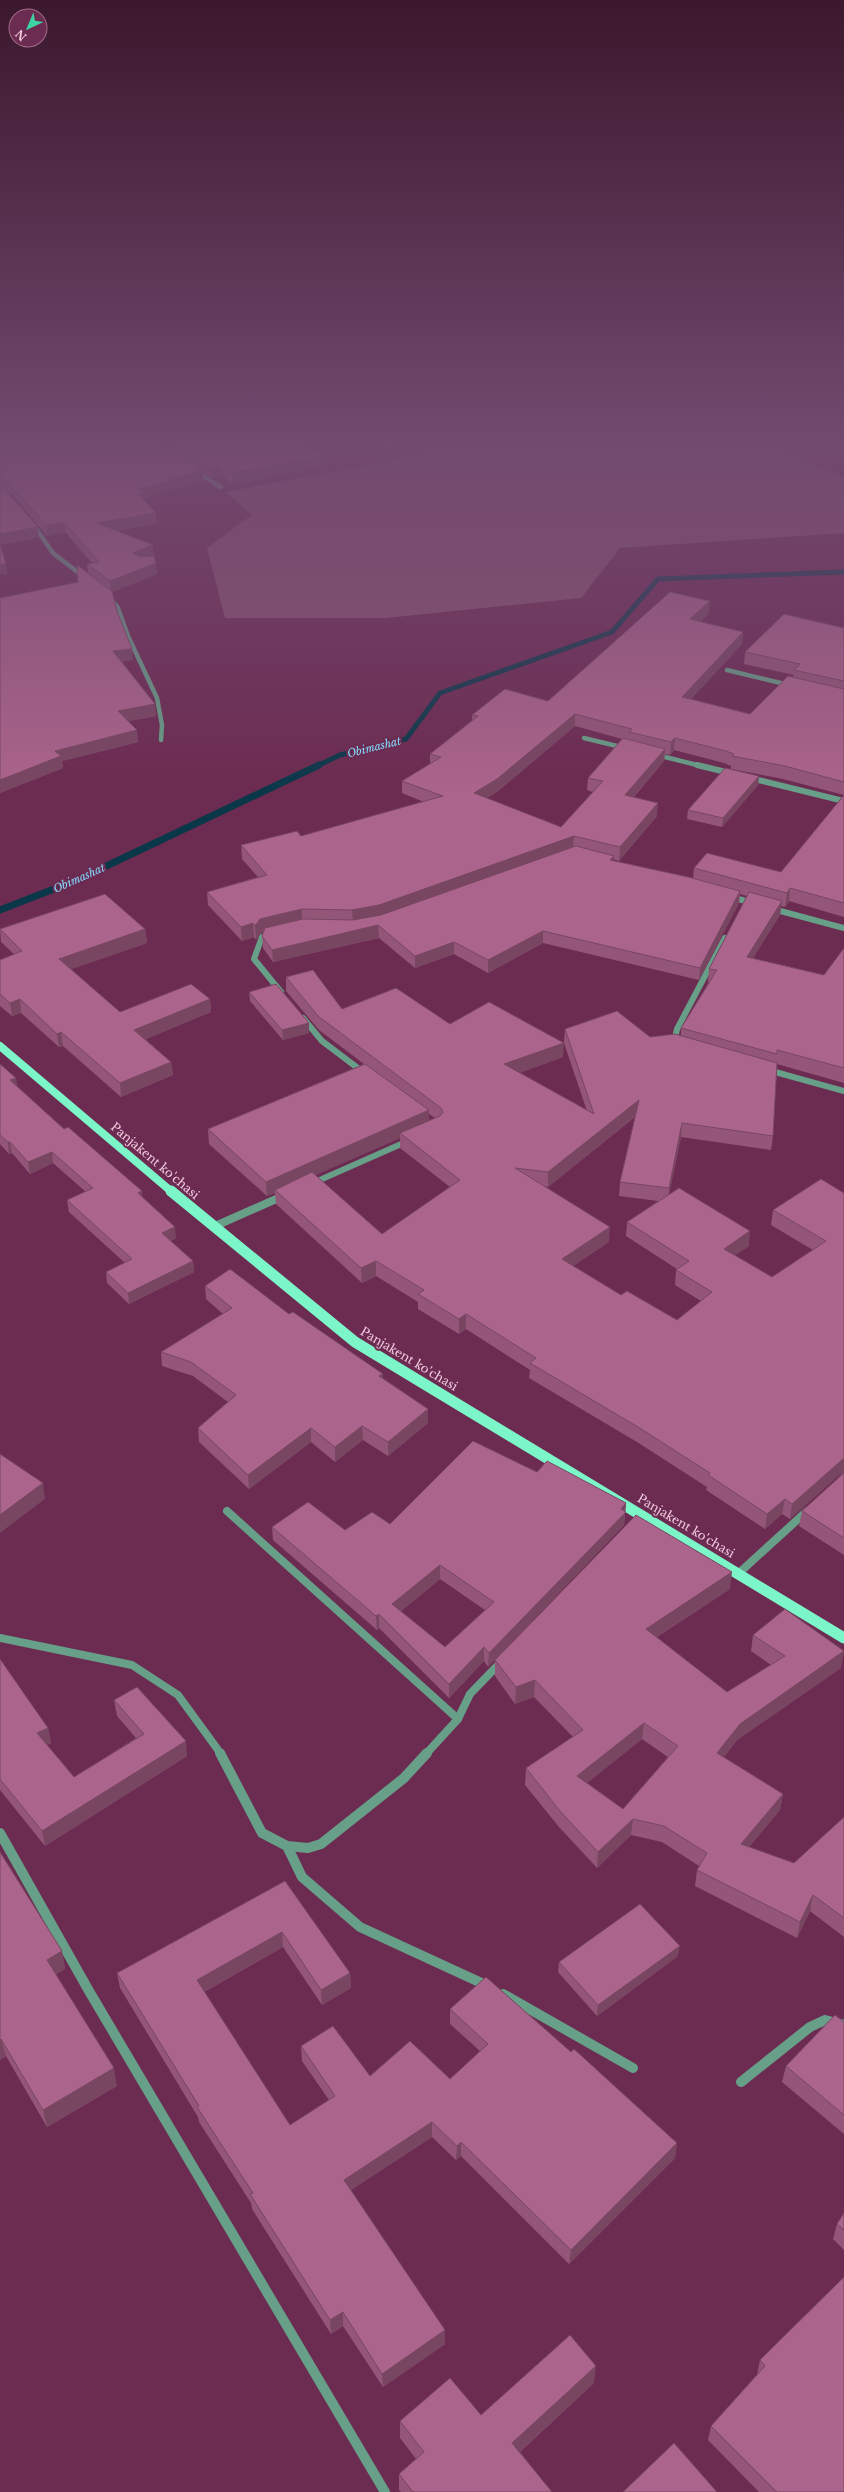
<svg xmlns="http://www.w3.org/2000/svg" width="844" height="2492" font-family="'Libre Baskerville',serif">
<style>
.green{fill:#88526f}
.lines{fill:none;stroke-linecap:round;stroke-linejoin:round}
.stream-far1{stroke:#0b3849;stroke-width:5}
.stream{stroke:#0b3849;stroke-width:7}
.minor-far3{stroke:#679f88;stroke-width:4.5}
.minor-far2{stroke:#679f88;stroke-width:6}
.minor-far1{stroke:#679f88;stroke-width:8}
.minor{stroke:#679f88;stroke-width:10}
.major-far1{stroke:#7cf6c8;stroke-width:8}
.major{stroke:#7cf6c8;stroke-width:11}
.wall{fill:#935678;fill-rule:evenodd}
.shaded-wall{fill:#784661}
.building{fill:#ab648b;stroke:#784661;fill-rule:evenodd}
.labels{text-anchor:middle;stroke-width:4;stroke-linejoin:round;paint-order:stroke}
.far-water-label{font-size:11px;font-style:italic;fill:#84dafe;stroke:#6c2b51}
.street-label{font-size:12px;fill:#f2cade;stroke:#6c2b51}
</style>
<rect width="100%" height="100%" fill="#6c2b51"/>
<polygon class="green" points="482,441 724,441 765,445 844,478 844,533 620,548 581,598 386,618 225,618 207,548 252,515 225,492 401,459"/>
<g class="lines">
<polyline class="stream-far1" points="317,766 340,755 406,739 440,693 612,632 658,579 844,572"/>
<polyline class="stream" points="0,910 77,880 319,765"/>
<g class="minor-far3">
<polyline points="385,441 393,450"/>
<polyline points="196,472 221,487"/>
<polyline points="32,523 53,553 84,577"/>
<polyline points="107,594 118,608 128,636 157,698 162,725 161,740"/>
<polyline points="727,670 789,685"/>
<polyline points="584,738 625,748"/>
<polyline points="657,755 701,766"/>
</g>
<g class="minor-far2">
<polyline points="697,765 730,773"/>
<polyline points="750,778 844,801"/>
<polyline points="731,897 753,903"/>
<polyline points="773,909 844,928"/>
<polyline points="270,935 262,937 254,959 281,992"/>
<polyline points="303,1018 322,1041 363,1072"/>
<polyline points="674,1043 677,1029 725,938"/>
<polyline points="768,1070 844,1091"/>
<polyline points="313,1183 408,1141"/>
</g>
<g class="minor-far1">
<polyline points="213,1227 283,1196"/>
<polyline points="227,1511 458,1719"/>
<polyline points="739,1573 807,1511"/>
<polyline points="0,1638 132,1665 178,1695 221,1754"/>
<polyline points="426,1754 458,1719 470,1694 501,1662"/>
</g>
<g class="minor">
<polyline points="220,1753 262,1833 287,1846 308,1848 321,1844 404,1778 427,1753"/>
<polyline points="0,1833 89,1991 385,2492"/>
<polyline points="287,1846 302,1877 360,1927 488,1986"/>
<polyline points="503,1994 633,2068"/>
<polyline points="741,2082 810,2027 825,2020 844,2025"/>
</g>
<polyline class="major-far1" points="0,1046 172,1192"/>
<polyline class="major" points="171,1191 355,1342 844,1638"/>
</g>
<g class="wall">
<polygon points="0,441 302,441 323,466 233,484 222,475 213,478 202,472 203,481 144,498 145,501 157,523 116,531 154,556 157,574 112,592 117,611 133,660 122,661 156,716 128,721 138,742 62,761 63,768 0,793 78,582 88,574 87,564 92,563 65,532 47,536 13,495 7,492 39,537 0,545 7,574 0,574"/>
<path d="M709 613 700 622 743 632 742 644 691 699 750 714 793 677 794 675 744 664 745 652 844 628V917L789 901 785 907 781 906 780 915 753 958 824 975 844 948V1083L777 1064 773 1136 771 1150 681 1137 669 1194 749 1246 735 1255 772 1277 813 1250 771 1225 773 1210 844 1193V1555L799 1526 802 1511 843 1473 840 1474 790 1519 782 1514 765 1529 706 1490 707 1487 637 1442 529 1378 530 1370 466 1329 459 1334 418 1309V1302L376 1276 362 1283 276 1204 275 1193 267 1196 209 1144 208 1129 364 1064 319 1030 286 991V977L342 1009 450 1024 563 1057 519 1073 587 1111 564 1043 565 1029 650 1037 681 1035V1028L709 983 708 982 709 969 747 896 740 894 739 903 699 980 543 943 488 973 454 954 415 968 379 938 273 962 263 948 262 936 263 932 261 933 256 940 254 937 242 941 208 905 207 892 258 877 242 859 241 845 301 836 424 802 402 793V781L430 764V754L472 721V715L548 701ZM575 726 622 739 588 778 587 790 593 792 561 827 487 798 497 792ZM674 750 724 763 731 766V769L783 779 844 795 781 872 694 868 693 878 613 861V859L619 861 657 816 634 797 664 761 665 754 670 755ZM429 1114 435 1118 429 1120ZM635 1117 620 1182 619 1196 658 1201 627 1222 626 1236 677 1269 676 1270 675 1285 701 1301 677 1320 621 1295 573 1266 609 1242 545 1186 548 1187ZM400 1138V1148L450 1187 382 1234 315 1175Z"/>
<polygon points="759,776 758,785 722,827 687,819 688,810"/>
<polygon points="0,929 145,929 147,943 71,969 120,1012 210,999 211,1012 145,1039 171,1062 173,1075 121,1097 63,1046 59,1047 21,1013 12,1016 0,1006 0,960 14,954 1,942"/>
<polygon points="249,992 309,1023 309,1033 283,1040 250,1001"/>
<polygon points="0,1064 17,1086 64,1129 143,1198 176,1238 171,1241 193,1261 194,1272 129,1304 107,1283 106,1272 125,1263 69,1212 67,1200 86,1192 53,1163 30,1174 12,1153 9,1154 0,1144"/>
<polygon points="205,1286 289,1314 428,1409 428,1423 388,1456 363,1440 335,1462 311,1442 249,1489 199,1442 198,1428 228,1402 193,1376 162,1366 161,1352 223,1314 206,1299"/>
<path d="M537 1472 626 1503 624 1525 488 1667 484 1661 449 1698 379 1628 377 1630 273 1540 272 1527 345 1530 390 1524ZM440 1579 485 1610 445 1647 401 1611Z"/>
<path d="M730 1589 657 1637 727 1692 771 1665 751 1651 753 1635 841 1668 737 1740 724 1757 783 1794 780 1810 749 1847 794 1863 844 1817V1937L810 1911 797 1938 695 1886 697 1870 699 1866 662 1842 631 1835 597 1868 559 1827 525 1785 526 1768 573 1737 534 1697 515 1704 495 1676V1660ZM642 1739 668 1757 623 1809 587 1783Z"/>
<polygon points="0,1659 48,1728 51,1743 47,1745 74,1777 136,1738 117,1716 114,1700 187,1756 45,1846 0,1790"/>
<polygon points="0,1852 62,1951 65,1969 56,1974 117,2086 47,2127 6,2056 0,2060"/>
<polygon points="285,1881 350,1973 351,1988 322,2005 283,1947 204,1992 290,2125 329,2100 302,2061 301,2046 370,2076 450,2079 480,2051 450,2024 450,2009 571,2052 677,2143 675,2158 569,2264 461,2156 456,2160 432,2137 351,2190 445,2330 445,2344 383,2387 343,2326 331,2334 252,2209 251,2203 199,2122 198,2117 120,1988 117,1973"/>
<polygon points="678,1956 597,2016 558,1972 559,1962"/>
<polygon points="844,2022 844,2134 782,2082 786,2066"/>
<polygon points="844,2213 844,2250 833,2239 837,2224"/>
<polygon points="844,2277 844,2492 759,2492 708,2440 711,2426 757,2375 760,2360"/>
<polygon points="594,2383 520,2452 552,2492 401,2492 399,2490 399,2474 416,2459 400,2438 400,2421 481,2415"/>
</g>
<g class="shaded-wall">
<polygon points="322,456 323,466 233,484 232,473"/>
<polygon points="221,465 222,475 213,478 212,468"/>
<polygon points="202,470 203,481 144,498 145,503 138,494 140,489"/>
<polygon points="156,513 157,523 98,534 97,523"/>
<polygon points="64,522 65,532 47,536 46,525"/>
<polygon points="38,527 39,537 0,545 0,534"/>
<polygon points="153,545 154,556 133,564 133,553"/>
<polygon points="156,563 157,574 111,592 110,581"/>
<polygon points="0,564 6,564 7,574 0,574"/>
<polygon points="710,601 709,613 689,631 690,619"/>
<polygon points="743,632 742,644 681,710 682,697"/>
<polygon points="132,649 133,660 115,662 113,651"/>
<polygon points="155,704 156,716 119,723 118,711"/>
<polygon points="575,714 575,726 497,792 474,806 474,793"/>
<polygon points="137,730 138,742 62,761 63,768 0,793 0,780 55,751"/>
<polygon points="675,738 674,750 670,755 671,742"/>
<polygon points="665,749 664,761 624,808 625,795"/>
<polygon points="759,776 758,785 722,827 723,818"/>
<polygon points="658,803 657,816 619,861 620,847"/>
<polygon points="574,836 573,849 379,919 353,923 352,910"/>
<polygon points="614,856 613,868 610,860"/>
<polygon points="790,888 789,901 785,907 787,893"/>
<polygon points="740,891 739,903 699,980 700,968"/>
<polygon points="782,901 780,915 745,971 747,957"/>
<polygon points="302,909 302,923 261,933 256,940 255,926 260,919"/>
<polygon points="253,923 254,937 242,941 241,927"/>
<polygon points="378,925 379,938 273,962 272,950"/>
<polygon points="145,929 147,943 61,973 59,959"/>
<polygon points="543,931 543,943 488,973 488,960"/>
<polygon points="454,942 454,954 415,968 415,956"/>
<polygon points="20,999 21,1013 12,1016 10,1003"/>
<polygon points="210,999 211,1012 135,1044 134,1030"/>
<polygon points="309,1023 309,1033 283,1040 282,1030"/>
<polygon points="61,1032 63,1046 59,1047 57,1034"/>
<polygon points="564,1043 563,1057 503,1079 504,1064"/>
<polygon points="171,1062 173,1075 121,1097 120,1083"/>
<polygon points="16,1078 18,1089 10,1080"/>
<polygon points="639,1100 638,1114 548,1187 548,1172"/>
<polygon points="429,1110 429,1125 400,1133 400,1138 277,1192 275,1190 275,1193 267,1196 266,1182"/>
<polygon points="682,1123 681,1137 667,1203 669,1188"/>
<polygon points="8,1142 10,1142 12,1153 9,1154"/>
<polygon points="52,1152 53,1163 30,1174 28,1162"/>
<polygon points="142,1191 143,1203 138,1193"/>
<polygon points="175,1227 176,1238 163,1244 162,1233"/>
<polygon points="610,1227 609,1242 561,1274 562,1259"/>
<polygon points="750,1231 749,1246 723,1263 724,1249"/>
<polygon points="193,1261 194,1272 129,1304 128,1293"/>
<polygon points="376,1261 376,1276 362,1283 361,1268"/>
<polygon points="466,1314 466,1329 459,1334 459,1319"/>
<polygon points="383,1374 383,1388 379,1376"/>
<polygon points="428,1409 428,1423 388,1456 388,1442"/>
<polygon points="362,1426 363,1440 335,1462 335,1447"/>
<polygon points="311,1428 311,1442 249,1489 248,1475"/>
<polygon points="843,1459 844,1459 844,1473 840,1474 790,1519 792,1504"/>
<polygon points="43,1483 45,1499 0,1533 0,1515"/>
<polygon points="785,1499 782,1514 765,1529 767,1514"/>
<polygon points="626,1503 624,1525 488,1667 489,1653"/>
<polygon points="440,1565 440,1579 392,1618 392,1604"/>
<polygon points="732,1572 730,1589 644,1645 646,1629"/>
<polygon points="379,1614 379,1628 377,1630 376,1616"/>
<polygon points="484,1647 484,1661 449,1698 449,1684"/>
<polygon points="844,1651 841,1668 737,1740 715,1769 717,1753 740,1724"/>
<polygon points="535,1680 534,1697 515,1704 516,1687"/>
<polygon points="644,1723 642,1739 576,1792 577,1776"/>
<polygon points="48,1728 51,1743 40,1748 37,1733"/>
<polygon points="186,1741 187,1756 45,1846 42,1831"/>
<polygon points="783,1794 780,1810 738,1860 741,1844"/>
<polygon points="633,1819 631,1835 597,1868 598,1852"/>
<polygon points="813,1895 810,1911 797,1938 800,1922"/>
<polygon points="282,1932 283,1947 198,1995 197,1980"/>
<polygon points="680,1946 678,1956 597,2016 598,2005"/>
<polygon points="62,1951 65,1969 50,1977 47,1960"/>
<polygon points="350,1973 351,1988 322,2005 321,1990"/>
<polygon points="1,2039 6,2056 0,2060 0,2040"/>
<polygon points="114,2068 117,2086 47,2127 43,2110"/>
<polygon points="432,2122 432,2137 345,2194 344,2180"/>
<polygon points="461,2142 461,2156 456,2160 457,2146"/>
<polygon points="677,2143 675,2158 569,2264 571,2250"/>
<polygon points="343,2312 343,2326 331,2334 330,2320"/>
<polygon points="445,2330 445,2344 383,2387 382,2374"/>
<polygon points="596,2366 594,2383 511,2460 512,2443"/>
</g>
<g class="building">
<polygon points="0,441 153,441 202,470 140,489 144,493 138,494 156,513 97,523 153,545 133,553 141,557 154,556 156,563 110,581 87,564 99,562 64,522 46,525 11,485 0,478"/>
<polygon points="167,441 302,441 322,456 232,473 221,465 212,468"/>
<polygon points="0,486 6,491 38,527 0,534"/>
<polygon points="0,544 6,564 0,564"/>
<polygon points="77,565 112,591 117,611 132,649 113,651 155,704 118,711 137,730 55,751 61,756 0,780 0,598 78,582"/>
<polygon points="670,592 710,601 690,619 743,632 682,697 750,714 788,676 844,689 844,782 785,766 732,756 734,754 726,751 675,738 671,742 629,732 632,729 575,714 497,779 474,793 561,827 603,781 588,778 623,738 665,749 625,795 658,803 620,847 574,836 379,905 352,910 302,909 260,919 255,926 253,923 241,927 207,892 267,875 241,845 297,831 301,836 443,796 402,781 441,757 430,754 478,716 472,715 505,689 548,701"/>
<polygon points="784,614 844,628 844,681 794,670 800,664 745,652"/>
<polygon points="725,768 759,776 723,818 688,810"/>
<polygon points="844,795 844,903 790,888 787,893 694,868 707,853 781,872"/>
<polygon points="576,846 614,856 610,860 688,877 740,891 700,968 543,931 488,960 454,942 415,956 378,925 272,950 262,936 265,928 303,919 353,920 381,915"/>
<polygon points="749,892 782,901 747,957 824,975 844,948 844,1068 777,1050 777,1054 681,1028 717,970 709,969"/>
<polygon points="105,894 145,929 59,959 120,1012 191,984 210,999 134,1030 171,1062 120,1083 61,1032 57,1034 20,999 10,1003 0,994 0,960 22,951 0,929"/>
<polygon points="313,970 342,1009 396,988 450,1024 489,1002 564,1043 504,1064 594,1114 565,1029 617,1011 650,1037 675,1034 777,1063 773,1136 682,1123 669,1188 620,1182 639,1100 548,1172 515,1168 610,1227 562,1259 621,1295 627,1291 677,1320 712,1292 676,1270 689,1261 627,1222 679,1188 750,1231 724,1249 772,1277 826,1241 773,1210 821,1179 844,1193 844,1459 843,1459 792,1504 785,1499 767,1514 708,1475 710,1473 638,1427 530,1363 536,1358 466,1314 459,1319 418,1294 424,1290 376,1261 361,1268 275,1190 312,1172 382,1234 460,1180 400,1133 440,1116 443,1112 441,1108 318,1016 286,977"/>
<polygon points="276,984 309,1023 282,1030 249,992"/>
<polygon points="0,1064 16,1078 10,1080 64,1129 68,1127 142,1191 138,1193 175,1227 162,1233 193,1261 128,1293 106,1272 132,1259 67,1200 93,1188 52,1152 28,1162 10,1142 8,1142 0,1135"/>
<polygon points="365,1064 429,1110 266,1182 208,1129"/>
<polygon points="230,1269 289,1314 293,1312 383,1374 379,1376 428,1409 388,1442 362,1426 335,1447 311,1428 248,1475 198,1428 236,1395 191,1362 161,1352 232,1308 205,1286"/>
<path d="M473 1441 537 1472 547 1461 626 1503 621 1509 626 1512 489 1653 484 1647 449 1684 379 1614 376 1616 272 1527 308 1502 345 1530 372 1512 390 1524ZM440 1565 494 1602 445 1647 392 1604Z"/>
<polygon points="0,1454 43,1483 0,1515"/>
<polygon points="844,1473 844,1538 802,1511"/>
<path d="M636 1515 732 1572 646 1629 727 1692 785 1656 753 1635 785 1609 844 1651 740 1724 717 1753 783 1794 741 1844 794 1863 844 1817V1918L813 1895 800 1922 697 1870 707 1853 664 1826 633 1819 598 1852 560 1811 526 1768 583 1730 535 1680 516 1687 495 1660ZM644 1723 678 1746 623 1809 577 1776Z"/>
<polygon points="0,1659 48,1728 37,1733 74,1777 144,1734 114,1700 137,1687 186,1741 42,1831 0,1779"/>
<polygon points="0,1852 62,1951 47,1960 114,2068 43,2110 1,2039 0,2040"/>
<polygon points="285,1881 350,1973 321,1990 282,1932 197,1980 290,2125 335,2096 301,2046 333,2026 370,2076 410,2041 450,2079 488,2044 450,2009 486,1977 571,2052 574,2049 677,2143 571,2250 461,2142 457,2146 432,2122 344,2180 445,2330 382,2374 343,2312 330,2320 250,2194 253,2193 197,2107 199,2106 117,1973"/>
<polygon points="640,1904 680,1946 598,2005 559,1962"/>
<polygon points="835,2015 844,2022 844,2115 786,2066"/>
<polygon points="844,2213 844,2230 837,2224"/>
<polygon points="844,2277 844,2492 777,2492 711,2426 765,2366 760,2360"/>
<polygon points="570,2335 596,2366 512,2443 552,2492 413,2492 399,2474 424,2452 400,2421 450,2378 481,2415"/>
<polygon points="674,2443 717,2492 623,2492"/>
</g>
<linearGradient id="sky" x2="0" y2="1"><stop stop-color="#3b182d"/><stop offset="0.56" stop-color="#724a70"/><stop offset="1" stop-color="#724a70" stop-opacity="0"/></linearGradient>
<rect width="844" height="790" fill="url(#sky)"/>
<g class="labels">
<g class="far-water-label">
<text transform="translate(374 747) rotate(-14)" y="4">Obimashat</text>
<text transform="translate(79 878) rotate(-24)" y="4">Obimashat</text>
</g>
<g class="street-label">
<text transform="translate(155 1161) rotate(40)" y="4">Panjakent ko'chasi</text>
<text transform="translate(409 1359) rotate(31)" y="4">Panjakent ko'chasi</text>
<text transform="translate(686 1526) rotate(31)" y="4">Panjakent ko'chasi</text>
</g>
</g>
<g transform="translate(28 28) rotate(224)"><circle r="19" fill="#6c2b51" stroke="#a26b89"/>
<path d="M0-3L7 15L0 10L-7 15Z" fill="#3dd4a3"/>
<text y="-6" font-size="11" font-weight="bold" text-anchor="middle" fill="#f2cade">N</text>
</g>
</svg>
